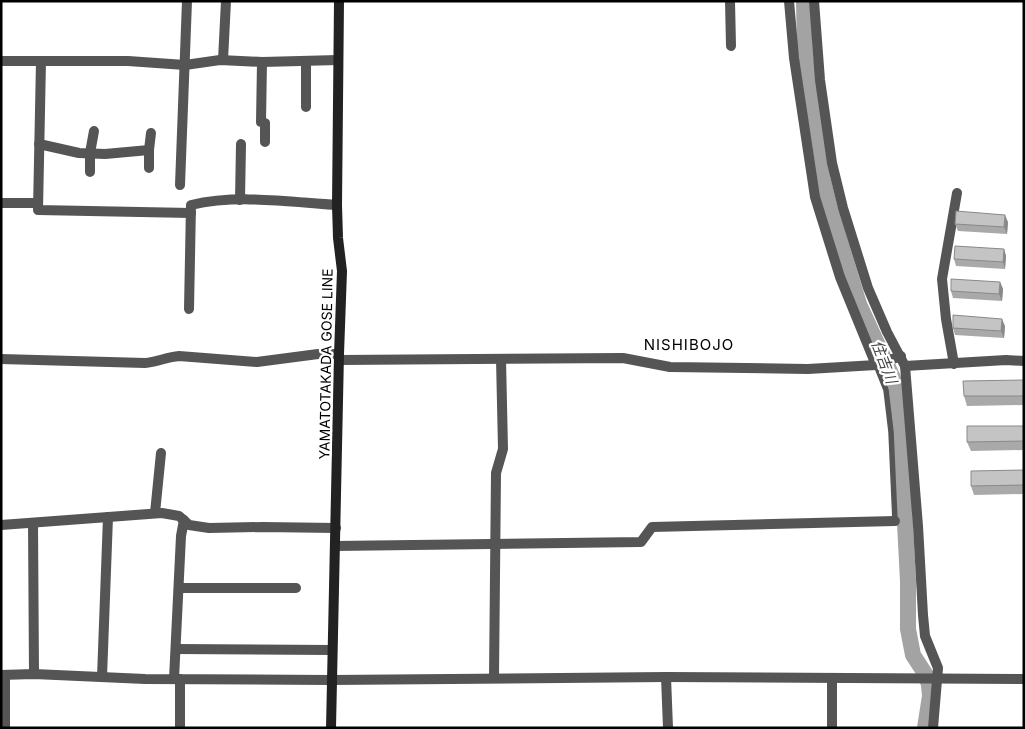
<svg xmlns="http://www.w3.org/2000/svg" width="1025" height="729" font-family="Inter,'Noto Sans JP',sans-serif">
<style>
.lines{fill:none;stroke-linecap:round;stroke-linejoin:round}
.river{stroke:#a3a3a3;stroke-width:16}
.service{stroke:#555;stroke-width:5.5}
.minor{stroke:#555;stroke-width:10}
.secondary{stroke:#222;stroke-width:10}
.wall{fill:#a9a9a9}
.shaded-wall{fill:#898989}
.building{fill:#c4c4c4;stroke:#898989}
.labels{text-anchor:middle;stroke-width:4.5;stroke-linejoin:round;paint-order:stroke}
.street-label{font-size:14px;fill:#000;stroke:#fff}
.neighbourhood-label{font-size:15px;letter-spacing:1px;fill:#000;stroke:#fff}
.water-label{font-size:15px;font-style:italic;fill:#444;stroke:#fff}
</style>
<rect width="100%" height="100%" fill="#fff"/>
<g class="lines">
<polyline class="river" points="804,1 805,54 823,180 829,205 859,304 893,378 900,427 908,581 908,629 913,655 926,675 929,685 930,696 925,728"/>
<polyline class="service" points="876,365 886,390 891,432 895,521"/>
<g class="minor">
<polyline points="730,1 731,46"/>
<polyline points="789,1 794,58 815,197 840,277 876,365"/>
<polyline points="814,1 820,80 832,163 843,208 868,288 887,332 905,366 918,526 923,615 925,636 938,668 933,728"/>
<polyline points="223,60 226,1"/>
<polyline points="1,61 128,61 185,65 220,60 262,62 338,60"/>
<polyline points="41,61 38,210 191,213"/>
<polyline points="262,62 261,122 265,123 265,142"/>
<polyline points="306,107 306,61"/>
<polyline points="39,144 79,153 105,154 149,150"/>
<polyline points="149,168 149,150 151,133"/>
<polyline points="90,172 90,153 94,131"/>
<polyline points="180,185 187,1"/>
<polyline points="240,200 241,144"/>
<polyline points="1,203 38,203"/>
<path d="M189 309 191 205C238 194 289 202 337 205"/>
<path d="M1 359 145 363C157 362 167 357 179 356L257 362 318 354H339"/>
<polyline points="339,360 623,358 670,367 808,369 876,365 901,356"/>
<polyline points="954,364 946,319 942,279 957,193"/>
<polyline points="905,366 1006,360 1024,361"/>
<polyline points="155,513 161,453"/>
<polyline points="33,523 34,674"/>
<polyline points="1,525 162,513 179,516 189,525 209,528 262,527 336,528"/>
<polyline points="335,546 641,542 652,527 895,521"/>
<polyline points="179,588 296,588"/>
<polyline points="176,649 332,650"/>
<polyline points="1,675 34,674 145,679 331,680 666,677 1024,679"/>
<polyline points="102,677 108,517"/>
<polyline points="666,677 668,728"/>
<polyline points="494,678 496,473 503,449 501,359"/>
<polyline points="832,678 832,728"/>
<polyline points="174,679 181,536 184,520"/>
<polyline points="180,679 180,728"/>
<polyline points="5,728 5,675"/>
</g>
<polyline class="secondary" points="331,728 339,354 342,271 338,238 337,205 339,1"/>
</g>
<g class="wall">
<polygon points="1008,222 1007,234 958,231 955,224"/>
<polygon points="1004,249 1006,256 1005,269 956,266 954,259"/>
<polygon points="1000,282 1003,289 1002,301 953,298 951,291"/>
<polygon points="1005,326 1004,338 955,335 953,328"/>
<polygon points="1024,380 1024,405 967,406 964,396"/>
<polygon points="1024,426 1024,450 971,451 967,442"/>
<polygon points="1024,470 1024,494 974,495 971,486"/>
</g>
<g class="shaded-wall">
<polygon points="1005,215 1008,222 1007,234 1004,227"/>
<polygon points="1004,249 1006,256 1005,269 1003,262"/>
<polygon points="1000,282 1003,289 1002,301 999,294"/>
<polygon points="1002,319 1005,326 1004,338 1001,331"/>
</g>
<g class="building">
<polygon points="956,211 1005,215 1004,227 955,224"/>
<polygon points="955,246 1004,249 1003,262 954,259"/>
<polygon points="951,279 1000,282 999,294 951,291"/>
<polygon points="953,315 1002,319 1001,331 953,328"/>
<polygon points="1024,380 1024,396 964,396 963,381"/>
<polygon points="967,426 1024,426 1024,441 967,442"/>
<polygon points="1024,470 1024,485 971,486 971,471"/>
</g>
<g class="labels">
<g class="street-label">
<text transform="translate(326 364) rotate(-89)" y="5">YAMATOTAKADA GOSE LINE</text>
</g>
<g class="neighbourhood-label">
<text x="689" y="350">NISHIBOJO</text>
</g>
<g class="water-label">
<text transform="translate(884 362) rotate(69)" y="5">住吉川</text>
</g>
</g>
<rect width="1025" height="729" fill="none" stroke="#000000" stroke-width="5"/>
</svg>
